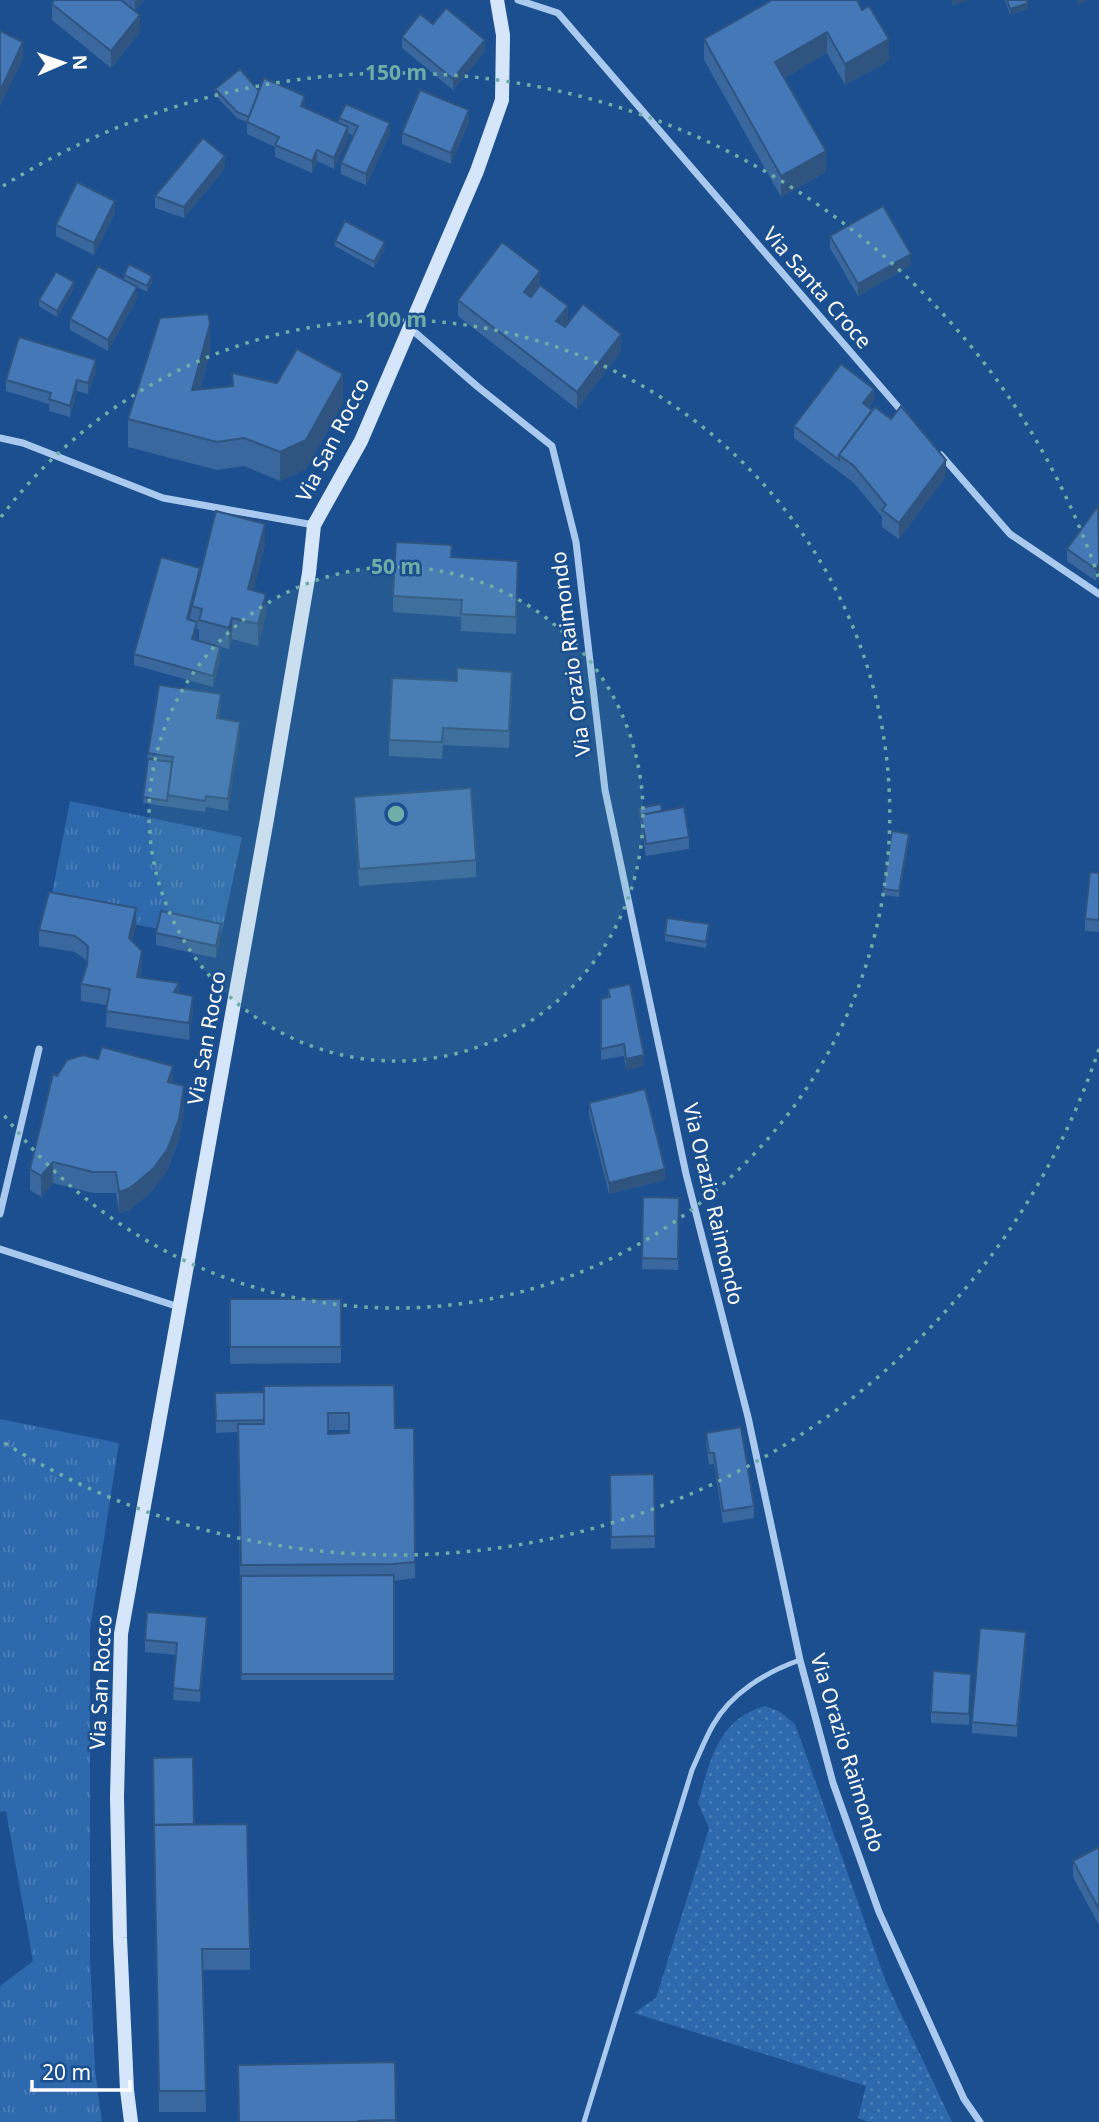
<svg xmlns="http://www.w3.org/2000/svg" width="1099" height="2122" font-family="'Noto Sans',sans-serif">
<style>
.grass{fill:url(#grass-dots)}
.park{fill:url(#park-tufts)}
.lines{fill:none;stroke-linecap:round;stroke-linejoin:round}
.lane{stroke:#a9c9ee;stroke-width:5}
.street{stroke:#a9c9ee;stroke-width:7}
.secondary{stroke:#d6e6fa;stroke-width:14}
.wall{fill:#3a679d;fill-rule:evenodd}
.shaded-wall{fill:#305480}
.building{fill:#4478b7;stroke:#305480;stroke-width:2;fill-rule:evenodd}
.ring{fill:none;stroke:#6fada8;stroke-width:3.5;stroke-dasharray:3.5 7}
.labels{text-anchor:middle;stroke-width:5;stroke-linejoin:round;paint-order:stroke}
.street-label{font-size:21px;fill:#fff;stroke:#1b4f8f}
.centre{fill:#6fada8;stroke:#1b4f8f;stroke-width:3.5}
.ring-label{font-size:21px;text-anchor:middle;font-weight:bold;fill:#6fada8;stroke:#1b4f8f;stroke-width:5;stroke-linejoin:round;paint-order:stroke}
</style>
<defs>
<pattern id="grass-dots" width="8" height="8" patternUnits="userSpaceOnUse" patternTransform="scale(1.75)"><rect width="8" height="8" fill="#2e69ad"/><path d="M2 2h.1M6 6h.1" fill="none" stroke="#4d80b9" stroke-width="1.8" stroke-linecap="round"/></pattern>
<pattern id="park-tufts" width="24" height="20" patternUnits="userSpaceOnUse" patternTransform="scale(1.75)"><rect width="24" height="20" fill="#2e69ad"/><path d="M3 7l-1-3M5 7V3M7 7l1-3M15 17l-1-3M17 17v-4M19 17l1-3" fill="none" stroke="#4d80b9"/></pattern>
</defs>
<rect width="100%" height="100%" fill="#1b4f8f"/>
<path class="grass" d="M765 1706 779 1711 795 1724 886 1982 952 2122H868L858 2118 866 2086 634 2013 656 1998 709 1828 698 1803C710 1761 718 1719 765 1706Z"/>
<g class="park">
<polygon points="70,801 242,837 221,936 162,923 160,929 49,909"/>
<polygon points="0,1419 119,1443 90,1629 90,1958 95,2070 102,2122 0,2122 0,1986 33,1961 6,1811 0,1812"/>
</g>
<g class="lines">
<path class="lane" d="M584 2122 692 1770C699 1755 705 1739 713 1725 731 1693 766 1672 800 1660"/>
<g class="street">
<polyline points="518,0 558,13 905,415"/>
<polyline points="410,328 478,387 552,446 576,542 605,790 686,1174 748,1417 800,1660 833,1783 879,1912 964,2099 980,2122"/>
<polyline points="0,438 23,443 163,498 314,525"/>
<polyline points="941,455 1010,534 1099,594"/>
<polyline points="0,1214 39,1049"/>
<polyline points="0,1249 179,1307"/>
</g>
<polyline class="secondary" points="131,2122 127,2090 120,1938 117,1797 121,1634 267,819 309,573 314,525 361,441 477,171 502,100 503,35 497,0"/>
</g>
<g class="wall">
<polygon points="54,0 144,0 135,10 125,3 140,32 111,68 52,20 52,4"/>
<polygon points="772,0 889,61 845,85 827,53 784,78 826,172 781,197 704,60 704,39"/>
<polygon points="1005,0 1027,0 1028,9 1010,15"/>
<polygon points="433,24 485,51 453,90 402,48 402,37"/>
<polygon points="215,89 259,91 305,108 339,123 339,118 390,134 366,185 341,174 341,163 353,136 348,133 348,138 334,169 317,161 312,173 275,157 275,147 247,134 247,122 237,118 215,95"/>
<polygon points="469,122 451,164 402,144 402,133"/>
<polygon points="225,168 184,218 155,208 155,196"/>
<polygon points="115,212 94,255 56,236 56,225"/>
<polygon points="830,236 911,265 858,296 830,248"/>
<polygon points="335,241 385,248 374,268 335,246"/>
<polygon points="124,275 152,282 147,292 128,282 137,299 108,351 70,330 70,319 124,280"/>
<polygon points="540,285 568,322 564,327 621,351 577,409 458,316 458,300"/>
<polygon points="74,288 57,317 39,306 39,300"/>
<polygon points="210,352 200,390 232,386 232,373 343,403 306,469 280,481 244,466 217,470 128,447 128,419"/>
<polygon points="96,371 88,394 77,391 70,417 49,411 49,404 6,391 6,380"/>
<polygon points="874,400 869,407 946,476 899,539 882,527 882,517 854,483 794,438 794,426"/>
<polygon points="1098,506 1096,581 1067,561 1067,549"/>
<path d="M265 545 253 590 266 615 258 646 232 639 229 649 218 646 220 659 213 687 134 665V654L200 574ZM197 629H199V641L195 640Z"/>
<polygon points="452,557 518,577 516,634 461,631 461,617 393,612 393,596"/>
<polygon points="512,688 509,748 443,745 442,759 389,756 389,740"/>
<polygon points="221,705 219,719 240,733 228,811 206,807 205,812 143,803 148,753"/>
<polygon points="354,797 476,860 476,877 359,886 354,813"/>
<polygon points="639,808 662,811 689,837 689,849 646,856 639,813"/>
<polygon points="909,840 899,897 883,895 883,889"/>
<polygon points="1099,873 1099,932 1085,931 1085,919"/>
<polygon points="136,925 132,941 142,968 140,978 179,993 193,1012 189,1040 106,1027 107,1005 81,1001 81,984 87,961 75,952 39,946 39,930"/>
<polygon points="709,930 706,948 665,941 665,935"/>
<polygon points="156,933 221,936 216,958 156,945"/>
<polygon points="608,989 644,1066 626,1070 624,1056 601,1060 601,999 608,998"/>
<polygon points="57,1076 173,1083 184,1108 179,1140 167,1171 153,1190 130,1210 119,1213 116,1193 93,1193 53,1183 41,1197 30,1190 30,1169"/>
<polygon points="589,1103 665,1180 609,1194 589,1114"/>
<polygon points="643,1197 679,1198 678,1270 642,1269"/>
<polygon points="230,1299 341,1299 341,1363 230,1364"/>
<path d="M264 1386 395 1428 415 1562V1578L394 1581V1680H241L238 1432 216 1433 215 1393 264 1392ZM328 1430H349V1433L328 1434Z"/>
<polygon points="706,1433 754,1506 754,1518 723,1523 714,1464 709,1465 706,1444"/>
<polygon points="654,1474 655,1548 611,1549 610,1475"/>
<polygon points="207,1628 200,1702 173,1700 176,1655 145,1652 145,1640"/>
<polygon points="1026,1644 1017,1737 972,1733 972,1722"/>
<polygon points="971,1685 969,1725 931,1723 931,1712"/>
<polygon points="194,1824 250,1949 250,1970 203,1970 206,2112 159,2112 154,1846"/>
<polygon points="1099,1847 1099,1925 1073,1877 1073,1861"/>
<polygon points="395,2062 396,2122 239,2122"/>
</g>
<g class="shaded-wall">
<polygon points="135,0 144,0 135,10"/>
<polygon points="952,0 969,0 952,6"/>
<polygon points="1077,0 1090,0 1077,5"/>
<polygon points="1028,3 1028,9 1010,15 1010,9"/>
<polygon points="140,15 140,32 111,68 111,51"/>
<polygon points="827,32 827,53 775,83 775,62"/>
<polygon points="889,39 889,61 845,85 845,64"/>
<polygon points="485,40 485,51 453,90 453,79"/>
<polygon points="23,42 23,59 0,107 0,91"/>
<polygon points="305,96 305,107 301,106"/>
<polygon points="469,110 469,122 451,164 451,153"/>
<polygon points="390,123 390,134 366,185 366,174"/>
<polygon points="348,127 348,138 334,169 334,158"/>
<polygon points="317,150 317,161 312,173 312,161"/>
<polygon points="826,151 826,172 781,197 781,176"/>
<polygon points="225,156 225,168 184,218 184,207"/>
<polygon points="115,201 115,212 94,255 94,243"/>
<polygon points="385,242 385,248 374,268 374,262"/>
<polygon points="911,254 911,265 858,296 858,284"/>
<polygon points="540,271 540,288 524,308 524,292"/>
<polygon points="152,276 152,282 147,292 147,286"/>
<polygon points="74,282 74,288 57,317 57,311"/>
<polygon points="137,287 137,299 108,351 108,340"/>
<polygon points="568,306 568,322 556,337 556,321"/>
<polygon points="210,324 210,352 192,419 192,390"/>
<polygon points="621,334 621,351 577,409 577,392"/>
<polygon points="96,360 96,371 88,394 88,383"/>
<polygon points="343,374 343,403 306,469 280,481 280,452"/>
<polygon points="77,380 77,391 70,417 70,406"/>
<polygon points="874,389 874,400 863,415 863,403"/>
<polygon points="946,460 946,476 899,539 899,523"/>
<polygon points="265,524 265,545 250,605 248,589"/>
<polygon points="518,561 518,577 516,634 516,617"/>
<polygon points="1099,564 1099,576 1096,581 1096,569"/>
<polygon points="200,568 200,580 192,606 192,610 187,630 187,619"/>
<polygon points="266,594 266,615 258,646 258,624"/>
<polygon points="232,618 232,639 229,649 229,628"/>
<polygon points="197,622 197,633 192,650 192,639"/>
<polygon points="220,647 220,659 213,687 213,676"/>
<polygon points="512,672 512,688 509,748 509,731"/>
<polygon points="221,694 221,705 217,730 217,718"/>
<polygon points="240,722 240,733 228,811 228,799"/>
<polygon points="909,834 909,840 899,897 899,891"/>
<polygon points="136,908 136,925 129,954 129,938"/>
<polygon points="221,924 221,936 216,958 216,946"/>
<polygon points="142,951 142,968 137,994 137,977"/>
<polygon points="179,983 179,999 174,992"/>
<polygon points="193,996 193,1012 189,1040 189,1023"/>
<polygon points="644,1055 644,1066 626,1070 626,1059"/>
<polygon points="173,1066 173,1087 168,1082"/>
<polygon points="184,1086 184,1108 179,1140 167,1171 153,1190 130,1210 119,1213 119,1192"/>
<polygon points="53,1162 53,1183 41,1197 41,1176"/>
<polygon points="665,1169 665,1180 609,1194 609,1183"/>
<polygon points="207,1617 207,1628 200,1702 200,1691"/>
<polygon points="1026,1632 1026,1644 1017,1737 1017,1726"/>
</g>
<g class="building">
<polygon points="54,0 121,0 140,15 111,51 52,4"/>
<polygon points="772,0 857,0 862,10 869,6 889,39 845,64 827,32 775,62 826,151 781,176 704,39"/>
<polygon points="1007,0 1027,0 1028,3 1010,9"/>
<polygon points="446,8 485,40 453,79 402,37 420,14 433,24"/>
<polygon points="0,31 23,42 0,91"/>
<polygon points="240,69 259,91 249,117 237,112 215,89"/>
<polygon points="264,78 305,96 301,106 348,127 334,158 317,150 312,161 275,145 279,137 247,122"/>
<polygon points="420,90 469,110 451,153 402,133"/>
<polygon points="346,104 390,123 366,174 341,163 358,126 339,118"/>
<polygon points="203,138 225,156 184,207 155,196"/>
<polygon points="77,182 115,201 94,243 56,225"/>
<polygon points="883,206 911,254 858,284 830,236"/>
<polygon points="345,221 385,242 374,262 335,241"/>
<polygon points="502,242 540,271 524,292 531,297 540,285 568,306 556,321 565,327 583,304 621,334 577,392 458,300"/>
<polygon points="129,264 152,276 147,286 124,275"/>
<polygon points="98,266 137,287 108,340 70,319"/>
<polygon points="56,272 74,282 57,311 39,300"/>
<polygon points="208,314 210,324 192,390 233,386 232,373 277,383 297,349 343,374 306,440 280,452 244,438 217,442 128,419 160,318"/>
<polygon points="19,337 96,360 88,383 77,380 70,406 49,399 51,393 6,380"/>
<polygon points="841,364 874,389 863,403 872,410 839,455 839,460 794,426"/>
<polygon points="901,406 946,460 899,523 882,510 886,505 854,466 839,455 875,407 891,419"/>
<polygon points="1098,506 1099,564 1096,569 1067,549"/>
<polygon points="216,511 265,524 248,589 266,594 258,624 232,618 229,628 199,620 202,609 192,606"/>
<polygon points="396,542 452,545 451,557 518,561 516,617 461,614 462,600 393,596"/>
<polygon points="161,557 200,568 187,619 197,622 192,639 220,647 213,676 134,654"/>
<polygon points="457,668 512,672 509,731 443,728 442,742 389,740 392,678 457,681"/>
<polygon points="159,685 221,694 217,718 240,722 228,799 206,796 205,801 167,795 173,757 148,753"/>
<polygon points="148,759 172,762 167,801 143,797"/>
<polygon points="471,788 476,860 359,869 354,797"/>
<polygon points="661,804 662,811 641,815 641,821 639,808"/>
<polygon points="684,807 689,837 646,844 641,815"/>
<polygon points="892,831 909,834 899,891 883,889"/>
<polygon points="1090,872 1099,873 1099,920 1085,919"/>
<polygon points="49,892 136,908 129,938 142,951 137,977 179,983 174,992 193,996 189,1023 106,1011 110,989 81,984 87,965 88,946 75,936 39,930"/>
<polygon points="161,911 221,924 216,946 156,933"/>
<polygon points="667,918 709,924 706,942 665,935"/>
<polygon points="630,984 644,1055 626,1059 624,1044 601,1049 601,999 610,997 608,989"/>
<polygon points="102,1047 173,1066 168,1082 184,1086 179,1119 167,1150 153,1169 130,1188 119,1192 116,1172 93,1172 53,1162 41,1176 30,1169 53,1074 57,1076 67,1060 83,1055 98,1059"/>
<polygon points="645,1089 665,1169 609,1183 589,1103"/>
<polygon points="643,1197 679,1198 678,1259 642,1258"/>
<rect x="230" y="1299" width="111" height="48"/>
<path d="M394 1385 395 1428H414L415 1562 394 1564 241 1565 238 1424H264V1386ZM328 1413H349V1433L328 1434Z"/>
<polygon points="264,1392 264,1420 216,1421 215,1393"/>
<polygon points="741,1427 754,1506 723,1511 714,1453 709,1453 706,1433"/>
<polygon points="654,1474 655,1536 611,1537 610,1475"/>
<polygon points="394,1575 394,1674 241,1674 241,1576"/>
<polygon points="147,1612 207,1617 200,1691 173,1688 177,1643 145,1640"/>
<polygon points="980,1628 1026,1632 1017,1726 972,1722"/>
<polygon points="933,1671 971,1674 969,1714 931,1712"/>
<polygon points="193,1757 194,1824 154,1825 154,1835 153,1758"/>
<polygon points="247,1824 250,1949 202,1949 206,2091 159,2091 154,1825"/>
<polygon points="1099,1847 1099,1909 1073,1861"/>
<polygon points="395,2062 396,2120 358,2121 358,2122 239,2122 238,2065"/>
</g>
<circle cx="396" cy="814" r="247" fill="#6fada8" fill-opacity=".12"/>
<g class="ring">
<circle cx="396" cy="814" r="247"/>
<path d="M1 517A494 494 0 1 1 1 1111"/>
<path d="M1099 1049A741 741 0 0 1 3 1442M3 186A741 741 0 0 1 1099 579"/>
</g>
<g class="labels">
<g class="street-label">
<text transform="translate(817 288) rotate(49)" y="7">Via Santa Croce</text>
<text transform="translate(333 440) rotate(-63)" y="7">Via San Rocco</text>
<text transform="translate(571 654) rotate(-97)" y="7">Via Orazio Raimondo</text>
<text transform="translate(207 1038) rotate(-80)" y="7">Via San Rocco</text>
<text transform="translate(713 1204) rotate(77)" y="7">Via Orazio Raimondo</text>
<text transform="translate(101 1682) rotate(-87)" y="7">Via San Rocco</text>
<text transform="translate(847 1753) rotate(73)" y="7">Via Orazio Raimondo</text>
</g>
</g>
<circle cx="396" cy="814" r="10" class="centre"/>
<g class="ring-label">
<text x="396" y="80">150 m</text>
<text x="396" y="327">100 m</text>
<text x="396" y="574">50 m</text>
</g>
<g transform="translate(63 63) rotate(88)" stroke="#1b4f8f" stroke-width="5" paint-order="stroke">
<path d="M0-5L12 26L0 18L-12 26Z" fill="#ffffff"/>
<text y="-10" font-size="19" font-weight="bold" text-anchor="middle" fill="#ffffff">N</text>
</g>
<path d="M32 2080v10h98v-10" fill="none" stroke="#ffffff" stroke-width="3.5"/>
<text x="42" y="2080" font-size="21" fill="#ffffff" stroke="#1b4f8f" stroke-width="5" paint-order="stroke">20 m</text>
</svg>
